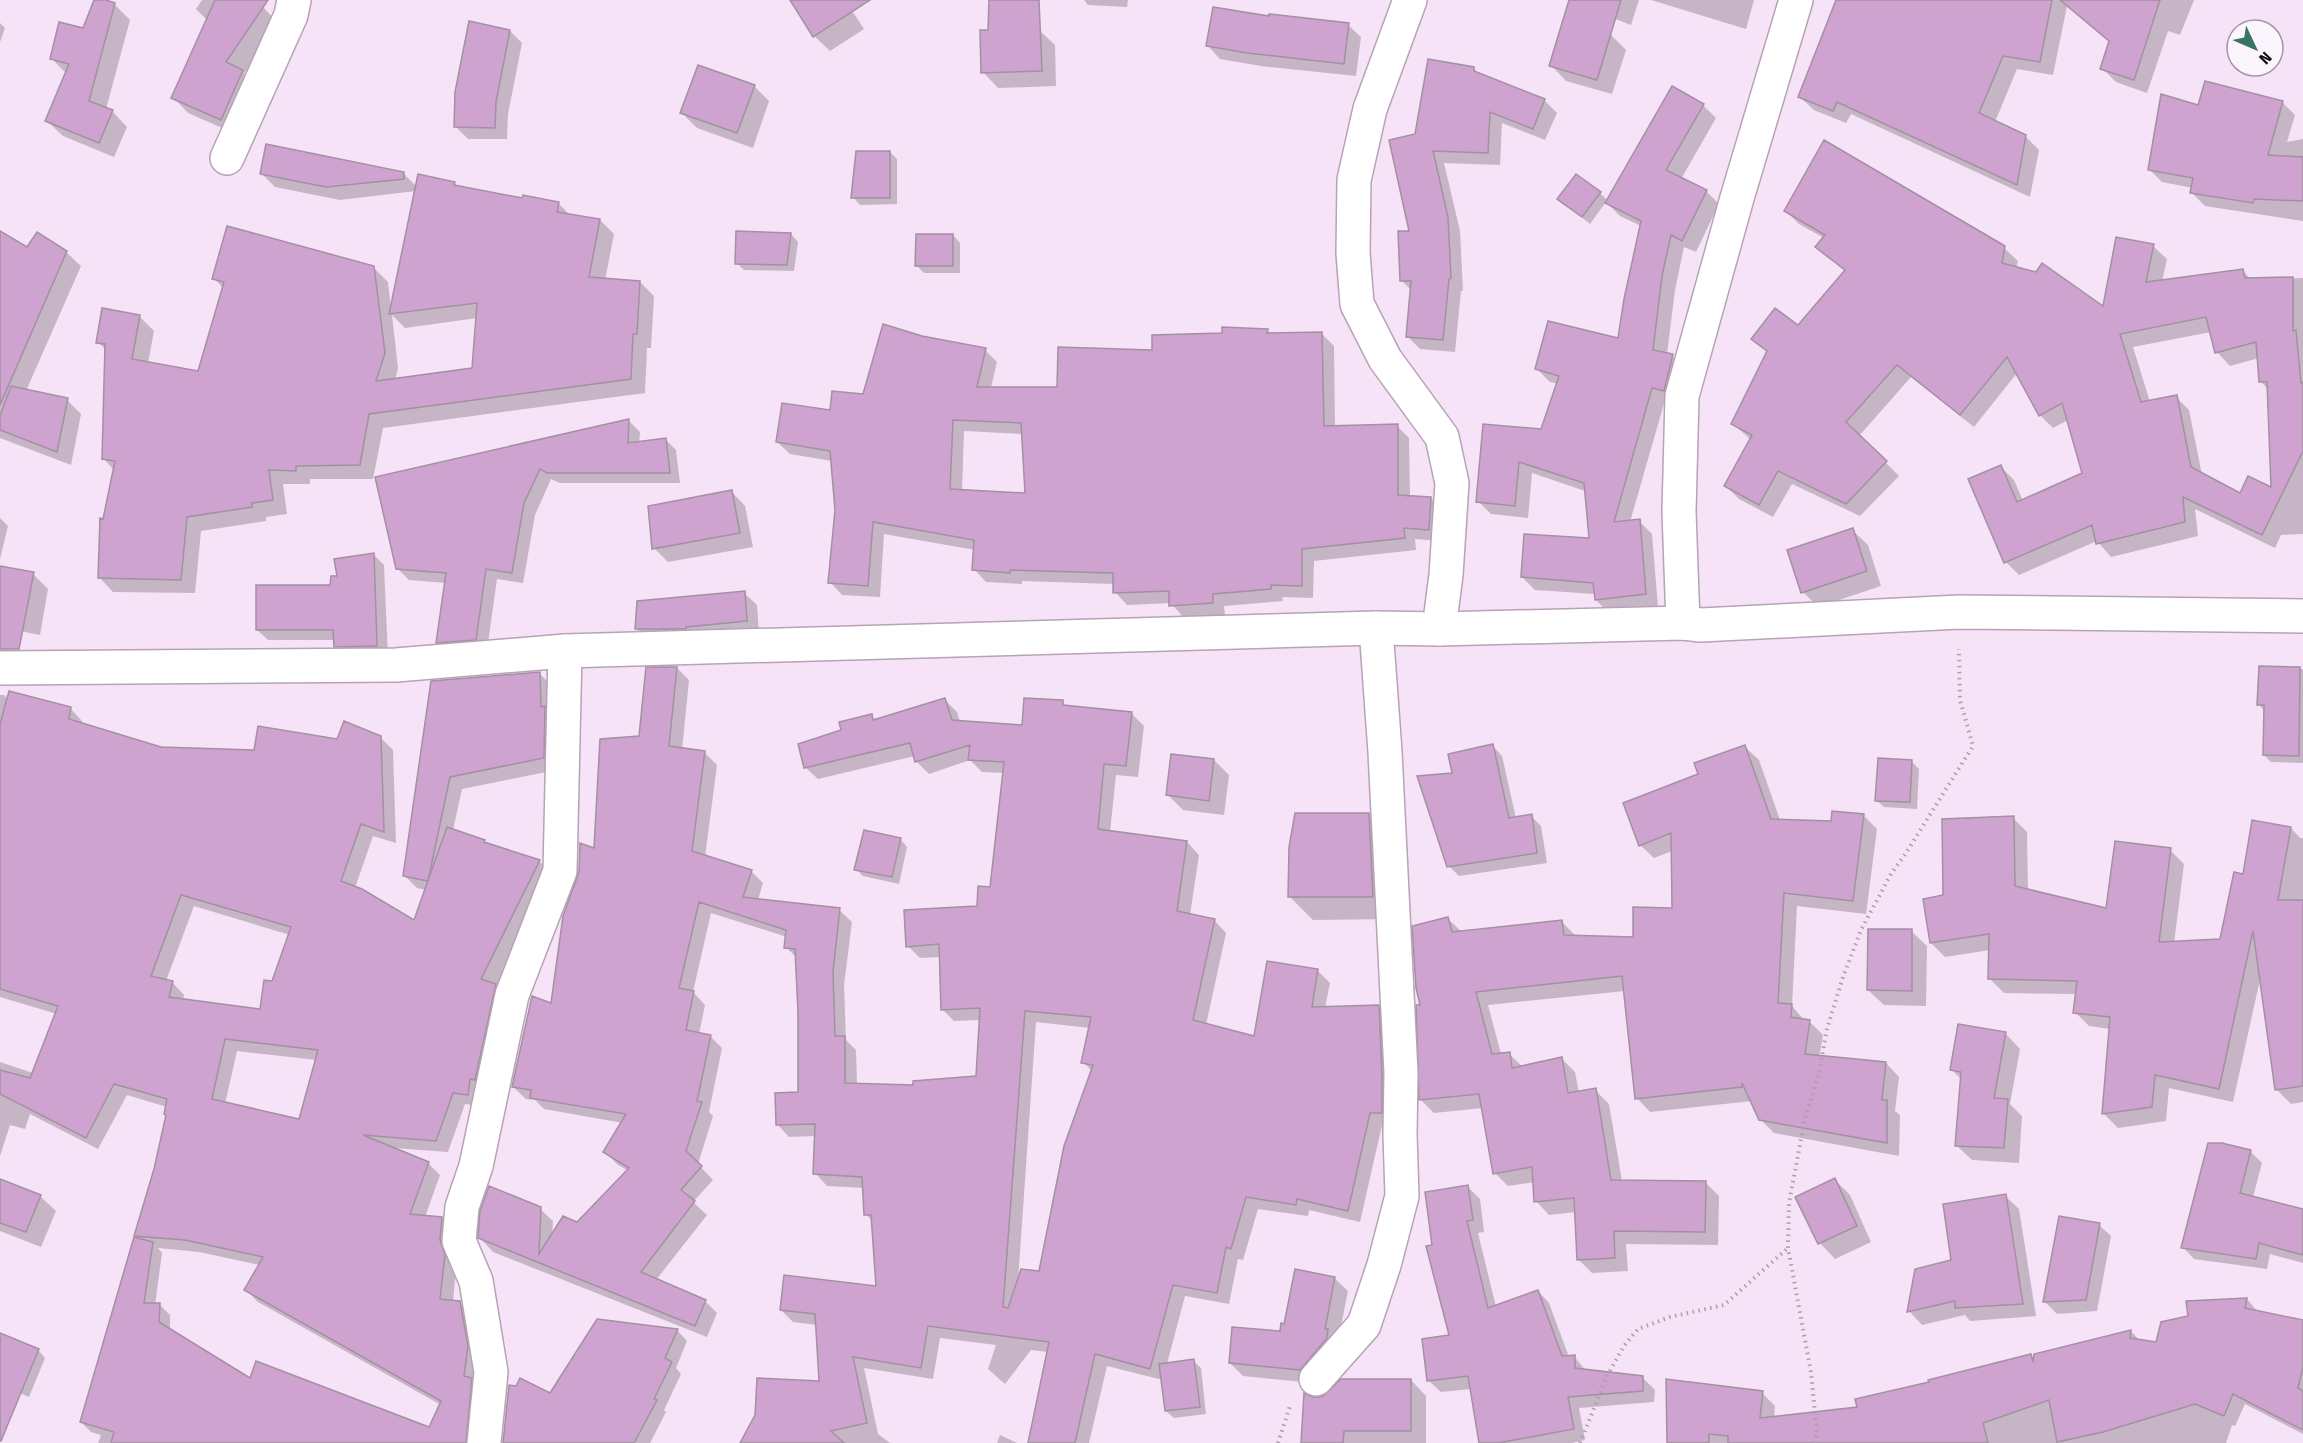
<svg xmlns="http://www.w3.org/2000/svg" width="2303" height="1443" font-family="'Fira Sans Condensed',sans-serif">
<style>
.shadow{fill:#0003;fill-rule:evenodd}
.building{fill:#cfa3cf;stroke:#a390a2;stroke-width:1.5;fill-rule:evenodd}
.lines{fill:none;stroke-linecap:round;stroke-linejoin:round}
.minor-casing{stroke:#b6a3b6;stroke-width:36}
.path{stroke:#ad9dad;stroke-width:4;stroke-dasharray:1.5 4.5;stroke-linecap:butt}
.minor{stroke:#fff;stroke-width:33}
</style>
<rect width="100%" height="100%" fill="#f7e3f7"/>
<g class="shadow">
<polygon points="96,0 114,4 130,20 106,109 112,111 127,127 114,157 63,136 47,121 66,73 51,58 84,30"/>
<polygon points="202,0 266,0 262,6 278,23 244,74 257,87 236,134 188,113 173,97 207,20 196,9"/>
<polygon points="792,0 845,0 864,29 830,51 814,36"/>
<polygon points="1084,0 1128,0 1127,7 1088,5"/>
<polygon points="1585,0 1639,0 1631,25 1597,12"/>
<polygon points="1651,0 1754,0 1746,29"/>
<polygon points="1837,0 2194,0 2180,35 2168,31 2147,93 2116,82 2102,68 2111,43 2067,6 2053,75 2017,69 1995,122 2025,136 2039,150 2030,197 1851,114 1846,123 1814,110 1800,97"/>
<polygon points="0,23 5,28 0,42"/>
<polygon points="1348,25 1361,37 1356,76 1261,66 1220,59 1208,46"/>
<polygon points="1039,30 1055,45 1056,86 998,88 983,72"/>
<polygon points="510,31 522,43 508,114 507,139 468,139 456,127"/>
<polygon points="1610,34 1626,50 1612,94 1566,81 1551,65"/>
<polygon points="1473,68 1480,75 1544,100 1557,113 1545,140 1502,123 1500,165 1444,163 1460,231 1463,291 1461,291 1455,352 1420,349 1407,336 1412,291 1402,281 1411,232 1416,135"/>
<polygon points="754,86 769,101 753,148 697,128 682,113"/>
<polygon points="1673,88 1703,105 1716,118 1681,179 1706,191 1719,204 1696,252 1684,247 1675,290 1667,354 1672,356 1685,369 1677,403 1665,400 1630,522 1639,521 1652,534 1658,607 1609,613 1596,600 1595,594 1535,590 1522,577 1591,539 1585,491 1532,473 1528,518 1491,514 1478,501 1542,431 1558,384 1550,382 1537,369 1619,340 1641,226 1620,216 1606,202 1590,224 1559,199 1600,193 1608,201"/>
<polygon points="2282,102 2295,115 2287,142 2303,139 2303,221 2205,206 2192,193 2193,188 2162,182 2149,169 2199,107"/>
<polygon points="890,152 897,159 897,204 860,205 853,197"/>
<path d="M403 173 417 187 454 183 459 188 523 200 558 203 570 215 600 220 614 234 605 280 640 282 654 296 651 348H647L645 393 383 428 373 479H310V484H283L287 514 266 517V521L201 531 195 593 113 592 99 577 104 520 114 470 103 458 107 351 98 342 139 316 154 331 148 363 199 373 223 288 214 278 374 268 388 282 391 309 416 191 340 200 275 187 262 174ZM392 315 405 328 477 318 473 370 395 380 398 368Z"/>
<path d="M1786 211 2004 248 2018 261 2016 268 2104 309 2153 246 2167 259 2162 282 2243 271 2251 280 2303 278V534L2281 535 2275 548 2195 509 2198 536 2111 557 2097 541 2019 575 2006 562 2001 467 2014 480 2023 501 2083 474 2068 420 2053 428 2040 415 2017 373 1974 427 1911 377 1859 436 1899 476 1860 516 1792 484 1773 517 1739 499 1725 485 1751 440 1733 424 1768 353 1753 339 1798 327 1846 272 1817 247 1824 238 1799 224ZM2211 332 2217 352 2230 366 2259 358 2261 382 2269 390 2273 490 2241 495 2202 475 2189 410 2176 397 2150 402 2133 347Z"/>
<polygon points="0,233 28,249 66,252 81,266 26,391 67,400 81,414 71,465 0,438"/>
<polygon points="791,234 798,242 794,271 744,270 737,263"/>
<polygon points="953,235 960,243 960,273 924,273 916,265"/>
<path d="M1267 330 1271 334 1321 333 1334 346 1335 427 1397 426 1409 438 1410 497 1431 498 1443 511 1441 541 1415 539 1416 550 1314 561 1313 598 1282 597 1283 601 1224 606 1225 615 1183 617 1171 603 1127 605 1115 592 1114 584 1022 581V584L986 582 974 569 975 550 884 534 880 597 842 595 830 582 836 510 832 461 790 454 777 442 865 396 922 337 985 350 997 362 991 388H1058L1154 351 1223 334ZM964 431 1023 434 1026 495 962 491Z"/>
<polygon points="629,421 640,432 639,443 665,439 676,450 680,483 560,483 551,479 535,515 523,583 497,579 487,650 449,653 438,642 446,583 409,580 398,569 377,478"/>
<polygon points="732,492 745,506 753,547 668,562 654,548"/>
<polygon points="0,518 8,526 0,559"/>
<polygon points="1852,530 1868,545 1881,586 1818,607 1803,592"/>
<polygon points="374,555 384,565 388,657 347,657 336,646 336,640 268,640 257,630 332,587 338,578"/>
<polygon points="0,567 33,574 48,589 40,635 0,627"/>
<polygon points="744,593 757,605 759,633 649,641 637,629"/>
<polygon points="2260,667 2303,669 2303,763 2271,762 2264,755 2265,711 2259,705"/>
<path d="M677 668 689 680 682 750 705 753 717 765 705 857 751 871 763 883 758 900 839 910 852 922 844 985 846 1040 856 1050 857 1085 915 1086 977 1077 980 1020 954 1021 942 1009 941 957 920 958 908 946 978 907 991 888 1005 773 982 772 970 760 929 774 917 762 915 756 818 779 805 767 843 731 871 716 877 721 945 700 957 712 960 722 1023 727 1062 702 1068 707 1131 713 1144 726 1138 777 1116 775 1110 832 1187 842 1199 855 1190 915 1214 920 1226 933 1206 1025 1255 1038 1318 971 1330 983 1325 1008 1378 1007 1391 1019 1393 1124 1382 1125 1360 1222 1309 1210 1308 1216 1258 1209 1243 1260 1238 1259 1229 1304 1185 1296 1167 1364 1193 1361 1201 1368 1206 1414 1174 1418 1166 1411 1163 1380 1107 1366 1089 1443H1029L1048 1352 1031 1350 1005 1384 988 1369 996 1345 940 1338 933 1379 864 1368 878 1434 890 1443H741L820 1383 817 1325 793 1322 781 1310 877 1288 873 1222 866 1214 864 1188 827 1186 815 1173 816 1136 789 1137 777 1124 800 1094 797 958 786 947 787 937 711 913 693 992 705 1005 699 1034 710 1036 722 1048 709 1112 713 1116 698 1164 713 1180 693 1202 707 1215 656 1280 705 1301 717 1313 707 1337 493 1252 481 1239 482 1211 540 1209 553 1221 552 1236 577 1224 628 1171 617 1164 605 1152 623 1123 544 1109 535 1100 526 1099 513 1087 552 1005 595 850 640 738ZM1036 1022 1090 1028 1083 1062 1092 1071 1040 1273 1018 1281Z"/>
<path d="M539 673 552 686 556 770 462 789 453 830 487 844 539 861 551 873 496 986 508 998 480 1106 465 1104 448 1152 393 1148 428 1163 440 1175 425 1217 442 1218 454 1231 456 1269 453 1302 460 1303 472 1315 478 1443H207L250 1380 430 1429 441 1405 258 1302 246 1290 260 1265 199 1252 158 1248 162 1253 155 1305H160L170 1315 169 1443H98L101 1435 91 1432 81 1422 141 1240 136 1235 155 1169 167 1115V1107L127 1095 98 1149 30 1114 25 1129 10 1125 0 1156V1062L33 1073 57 1014 0 997V695H4L13 704 70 708 82 721V725L160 748 255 752 380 737 393 750 396 843 373 836 355 888 415 922 426 890 417 888 405 876 432 682ZM194 906 290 935 262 1010 183 1000 184 995 172 982 166 981ZM237 1051 317 1060 300 1121 225 1104Z"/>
<polygon points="1492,745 1502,756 1516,818 1531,816 1541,826 1547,863 1459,876 1449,866 1454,774"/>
<polygon points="1745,747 1759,760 1780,820 1832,823 1863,815 1877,829 1866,914 1797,906 1792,1006 1804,1020 1809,1021 1823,1035 1819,1057 1886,1063 1899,1077 1895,1111 1900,1115 1899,1156 1774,1133 1760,1119 1752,1101 1650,1112 1637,1098 1625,991 1488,1005 1501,1054 1509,1054 1523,1067 1561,1058 1575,1072 1579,1093 1595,1090 1609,1104 1622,1181 1705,1182 1719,1196 1718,1245 1626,1244 1628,1271 1592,1273 1579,1260 1576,1212 1549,1215 1536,1201 1535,1182 1508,1186 1495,1173 1483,1108 1434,1113 1421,1100 1422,1006 1448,919 1462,932 1562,922 1575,935 1634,939 1673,910 1672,851 1654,858 1640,845 1699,775"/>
<polygon points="1214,760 1229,775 1224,815 1183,810 1168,795"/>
<polygon points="1912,762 1919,769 1917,809 1884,807 1876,800"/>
<polygon points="1369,815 1392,838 1396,919 1313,920 1290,897"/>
<polygon points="2013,818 2027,832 2028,891 2108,909 2170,850 2184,864 2174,943 2222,941 2244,876 2291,828 2300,838 2303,838 2303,1102 2291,1104 2277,1090 2261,975 2233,1102 2169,1088 2166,1121 2118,1128 2104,1114 2111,1029 2089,1026 2075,1012 2077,994 2004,993 1990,979 1990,950 1945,957 1931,943 1945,897"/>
<polygon points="900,839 907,847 899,884 863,876 856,869"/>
<polygon points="1911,931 1927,946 1926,1006 1884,1005 1868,990"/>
<polygon points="2005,1033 2020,1049 2010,1104 2022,1116 2019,1163 1972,1160 1956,1145 1962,1080 1951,1069"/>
<polygon points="2250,1151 2262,1163 2253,1197 2303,1211 2303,1263 2270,1254 2267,1269 2194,1259 2183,1247"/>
<polygon points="1835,1180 1850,1195 1871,1242 1835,1259 1820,1243 1819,1238"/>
<polygon points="0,1181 40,1196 56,1211 41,1247 0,1231"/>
<polygon points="1468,1187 1480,1199 1484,1232 1478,1233 1496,1307 1538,1291 1549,1303 1569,1357 1574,1356 1586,1371 1643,1378 1655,1390 1654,1402 1579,1408 1585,1440 1572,1443 1480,1443 1471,1389 1441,1392 1429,1381 1451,1337 1434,1246"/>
<polygon points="2005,1196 2019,1209 2036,1316 1970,1321 1965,1315 1922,1325 1909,1311 1953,1261"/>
<polygon points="2099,1225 2111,1236 2097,1311 2057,1314 2045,1302"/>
<polygon points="1334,1278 1348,1291 1338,1341 1313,1383 1243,1376 1230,1363 1282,1332 1285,1325"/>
<polygon points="2247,1299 2258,1312 2303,1322 2303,1434 2245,1404 2235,1426 2232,1425 2226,1443 1867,1443 1931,1383 2031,1356 2034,1360 2131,1331 2140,1341 2157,1344 2190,1317 2187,1302"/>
<polygon points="677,1330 687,1341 676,1368 681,1374 664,1410 666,1412 650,1443 504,1443 551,1395"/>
<polygon points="0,1342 38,1350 45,1358 29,1397 0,1385"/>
<polygon points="1411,1380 1426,1396 1426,1443 1302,1443 1313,1399"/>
<polygon points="1762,1393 1775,1406 1774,1418 1811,1443 1668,1443"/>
<polygon points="1000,1435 1017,1443 997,1443"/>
</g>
<g class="building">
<polygon points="94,0 106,0 115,3 89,101 113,110 99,143 45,121 69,64 50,59 59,22 83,28"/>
<polygon points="215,0 268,0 226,62 243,70 221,120 171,98"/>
<polygon points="790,0 870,0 813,37"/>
<polygon points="989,0 1039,0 1042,71 981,73 980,30 988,30"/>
<polygon points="1569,0 1621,0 1597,80 1549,66"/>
<polygon points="1836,0 2052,0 2040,62 2003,56 1979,113 2026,135 2017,185 1837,102 1833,111 1798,97"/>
<polygon points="2060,0 2160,0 2134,80 2100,69 2109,41"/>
<polygon points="1213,7 1269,16 1269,14 1349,23 1344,64 1247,53 1206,46"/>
<polygon points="469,21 510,30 496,102 495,128 454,127 455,92"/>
<polygon points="1428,59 1474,67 1474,71 1545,99 1533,129 1490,112 1488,153 1433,151 1448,217 1451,278 1449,279 1443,340 1406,337 1411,281 1400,281 1398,231 1409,231 1389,140 1415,134"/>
<polygon points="698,65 755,85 737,133 680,113"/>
<polygon points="2205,81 2283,101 2268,155 2303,157 2303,201 2254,199 2253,203 2190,193 2193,178 2148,170 2161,94 2198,105"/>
<polygon points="1672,86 1704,104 1666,170 1707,190 1682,241 1671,235 1662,276 1653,350 1673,354 1664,391 1652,388 1614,522 1640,519 1646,594 1595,600 1593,583 1521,577 1524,534 1589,538 1584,483 1519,462 1515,506 1476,502 1483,424 1541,429 1559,376 1535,369 1548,321 1618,338 1624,299 1641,221 1605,203"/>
<path d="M1824 140 2005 246 2002 263 2036 272 2042 263 2103 306 2116 237 2154 244 2146 282 2243 269 2245 278 2293 277V331L2296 330 2301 383 2303 382V451L2262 535 2183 497 2185 522 2096 544 2092 525 2004 563 1968 479 2001 465 2017 502 2082 473 2062 403 2039 416 2007 357 1960 415 1897 365 1846 422 1887 461 1846 504 1778 471 1759 505 1724 486 1752 435 1731 424 1767 351 1751 339 1775 308 1798 325 1845 270 1815 247 1825 235 1784 211ZM2206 317 2215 353 2256 342 2259 382H2267L2271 487 2248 476 2240 493 2191 467 2177 395 2141 402 2120 334Z"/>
<polygon points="266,144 404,172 404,179 326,187 260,174"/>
<polygon points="856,151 890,151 890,198 851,198"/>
<polygon points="418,174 455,182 454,185 522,198 523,195 559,202 557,212 600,219 589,277 640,281 637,334 633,334 631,379 369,414 360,465 296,466 296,471 269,470 273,500 252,503 252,507 187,517 181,580 98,578 100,518 103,519 115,461 102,459 105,344 96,343 102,308 140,315 132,359 198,371 224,282 212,279 227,226 374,266 385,353 376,381 472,368 477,303 389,314"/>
<polygon points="1576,174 1601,192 1582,217 1557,199"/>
<polygon points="0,231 27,247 37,232 67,251 0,405"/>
<polygon points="736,231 791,233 787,265 735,264"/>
<polygon points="916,234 953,234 953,266 915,266"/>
<path d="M883 324 922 336 986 348 977 387H1057L1058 347 1152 350V335L1222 333V327L1268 329 1267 333 1322 332 1324 426 1398 424V495L1431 497 1429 530 1404 528 1405 538 1302 549V586L1271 585V589L1213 594V603L1169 606V591L1113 593V573L1010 570V573L972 570 974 540 873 522 868 586 828 583 835 510 830 451 776 442 782 403 830 410 832 391 863 394ZM953 420 1021 423 1025 493 950 489Z"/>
<polygon points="11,386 68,398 57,452 0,430 0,416"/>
<polygon points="629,419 628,443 666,438 670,473 547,473 540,469 524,503 512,573 486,569 476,640 436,643 446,573 396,569 375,477"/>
<polygon points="732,490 740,533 652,549 648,506"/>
<polygon points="1853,528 1867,571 1801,593 1787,550"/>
<polygon points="374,553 377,646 334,647 333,630 256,630 256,585 330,585 331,576 337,576 334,559"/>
<polygon points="0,566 34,572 19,649 0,649"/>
<polygon points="745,591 747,621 686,627 686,629 635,629 637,601"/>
<polygon points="2259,666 2300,667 2299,756 2263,755 2264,705 2257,705"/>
<path d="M646 667H677L669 746 705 751 692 851 752 870 743 897 840 908 833 972 835 1036H845V1083L913 1085V1081L976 1076 980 1008 941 1010 939 944 906 947 904 910 977 906 978 886 990 887 1004 762 968 760 970 745 915 762 910 743 804 768 798 744 841 730 839 722 872 714 873 720 945 698 952 720 1022 725 1024 698 1063 700V705L1132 712 1126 766 1104 764 1098 829 1187 841 1177 911 1215 919 1193 1020 1254 1036 1267 961 1318 969 1312 1007 1379 1005 1382 1073V1113H1370L1348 1211 1297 1199 1296 1205 1246 1197 1231 1249 1226 1247 1217 1293 1173 1285 1150 1369 1095 1354 1075 1443H1028L1049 1342 928 1326 921 1368 853 1357 867 1423 831 1431 844 1443H740L755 1415 757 1378 819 1381 815 1314 780 1310 784 1275 876 1286 871 1215H864L862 1177 813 1174 815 1124 776 1125 775 1093 798 1092V1013L795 949 784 948 786 930 699 902 679 988 694 991 686 1030 711 1035 697 1101 702 1102 686 1151 702 1166 681 1190 695 1201 641 1272 706 1300 695 1326 478 1238 480 1211 489 1186 541 1207 539 1254 563 1216 577 1222 629 1168 603 1152 626 1114 530 1098 531 1090 512 1087 532 996 551 1003 563 916 579 872 580 843 594 848 600 739 639 736ZM1025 1011 1091 1017 1081 1063 1093 1065 1064 1146 1039 1271 1021 1269 1008 1308 1003 1307Z"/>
<polygon points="540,672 541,707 545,706 544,758 450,777 428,881 403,876 431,681"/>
<path d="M9 691 71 707 69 719 161 747 254 750 258 726 337 739 344 721 381 736 384 832 361 824 341 881 362 889 414 920 447 827 485 840 484 842 540 860 481 979 496 984 475 1080 470 1079 468 1095 453 1093 436 1141 363 1135 429 1162 410 1214 442 1217 440 1240 445 1255 440 1299 460 1301 468 1346 464 1376 472 1378 466 1443H111L114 1432 80 1422 134 1237 153 1242 144 1303H160L159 1322 250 1378 256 1361 429 1427 441 1401 244 1290 263 1257 185 1240 134 1236 154 1169 166 1115 164 1114 167 1099 114 1084 86 1138 0 1094V1070L30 1078 58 1006 0 989V724ZM181 895 291 927 272 981 264 980 260 1009 169 997 173 981 151 976ZM225 1039 318 1050 299 1119 212 1099Z"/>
<polygon points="1493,744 1509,818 1532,814 1537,853 1447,867 1417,776 1452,773 1448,754"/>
<polygon points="1745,745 1771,819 1831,821 1832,811 1864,814 1853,901 1784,893 1778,1003 1792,1004 1791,1017 1810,1020 1805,1054 1886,1062 1882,1100 1887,1100 1887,1143 1759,1120 1742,1083 1742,1087 1635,1099 1622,976 1476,992 1492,1054 1510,1052 1512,1068 1562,1057 1568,1093 1596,1088 1611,1180 1706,1181 1705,1232 1614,1231 1615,1258 1577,1260 1574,1198 1534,1202 1532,1167 1493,1174 1479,1094 1419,1100 1416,1005 1420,1005 1416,988 1412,926 1448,917 1452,932 1562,920 1564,935 1633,937 1633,907 1672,908 1671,833 1639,846 1623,803 1698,774 1694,763"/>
<polygon points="1171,754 1214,759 1209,801 1166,795"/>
<polygon points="1878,758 1912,760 1910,802 1875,801"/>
<polygon points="1295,813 1369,813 1373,897 1288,897 1289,847"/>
<polygon points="2014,816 2015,886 2106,908 2115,841 2171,848 2159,942 2220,939 2234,872 2243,874 2252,820 2291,827 2278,900 2303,900 2303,1086 2275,1090 2253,931 2219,1089 2155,1075 2152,1107 2102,1114 2110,1017 2073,1013 2077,981 1988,979 1989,934 1930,943 1923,899 1943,895 1942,819"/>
<polygon points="864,830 901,838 892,877 854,870"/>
<polygon points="1868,929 1912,929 1912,991 1867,990"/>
<polygon points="1958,1024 2006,1032 1994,1098 2008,1099 2004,1148 1955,1146 1961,1072 1950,1070"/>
<polygon points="2208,1143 2222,1143 2251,1150 2240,1193 2303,1209 2303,1255 2259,1243 2256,1259 2181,1248"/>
<polygon points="1835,1178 1857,1226 1818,1244 1795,1197"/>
<polygon points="0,1179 41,1195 26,1232 0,1223"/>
<polygon points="1468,1185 1473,1220 1467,1221 1488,1308 1538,1290 1562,1356 1575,1355 1575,1368 1643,1376 1643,1391 1568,1397 1574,1429 1498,1443 1479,1443 1468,1376 1427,1381 1422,1339 1449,1335 1426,1246 1432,1245 1425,1192"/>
<polygon points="2006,1194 2023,1304 1955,1308 1955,1301 1907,1312 1915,1269 1951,1260 1943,1204"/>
<polygon points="2059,1216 2100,1223 2086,1300 2043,1302"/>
<polygon points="1295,1269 1335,1277 1325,1329 1328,1329 1327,1338 1300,1370 1229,1363 1232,1327 1280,1331 1281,1323 1284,1324"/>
<polygon points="2247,1298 2245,1308 2303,1320 2303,1367 2298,1388 2303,1391 2303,1430 2233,1394 2224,1416 2195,1404 2103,1432 2057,1442 2049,1400 1983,1423 1988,1443 1728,1443 1728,1436 1709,1434 1709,1443 1667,1443 1666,1379 1763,1391 1760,1418 1857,1407 1855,1399 1929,1382 1928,1380 2031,1354 2033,1362 2034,1354 2131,1330 2130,1338 2156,1342 2161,1322 2188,1316 2186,1301"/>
<polygon points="597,1319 678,1329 665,1358 672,1362 654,1399 657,1400 634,1443 503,1443 509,1385 516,1386 520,1378 550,1393"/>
<polygon points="0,1333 39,1349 1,1441 0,1441"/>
<polygon points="1194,1359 1200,1407 1165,1411 1159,1364"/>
<polygon points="1341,1379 1411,1379 1411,1431 1344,1431 1343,1443 1301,1443 1304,1393 1313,1397 1322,1397"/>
</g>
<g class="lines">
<defs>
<g id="minor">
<polyline points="1410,0 1370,109 1354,180 1353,253 1357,304 1385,359 1442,437 1452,483 1446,575 1439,629"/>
<polyline points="227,158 291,15 294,0"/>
<polyline points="1683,623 1679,512 1682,396 1737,198 1796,0"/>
<polyline points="0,668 396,665 565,651 1376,628 1439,629 1683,623 1701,625 1959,612 2303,616"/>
<polyline points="1316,1379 1364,1325 1384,1265 1402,1196 1400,1134 1401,1073 1385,752 1376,628"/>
<polyline points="484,1443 491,1372 476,1281 459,1241 462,1207 476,1166 512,995 560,871 565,651"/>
</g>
</defs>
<use href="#minor" class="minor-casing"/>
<g class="path">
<polyline points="1278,1443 1290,1406"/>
<polyline points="1580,1443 1607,1376 1624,1346 1638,1329 1670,1317 1724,1305 1788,1248"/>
<polyline points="1814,1443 1817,1434 1811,1372 1788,1248 1789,1203 1805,1118 1818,1077 1827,1029 1843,977 1861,930 1891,874 1906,853 1973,746 1960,700 1959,649"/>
</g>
<use href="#minor" class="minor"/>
</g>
<g transform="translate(2255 48) rotate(134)"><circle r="28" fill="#fdf5fd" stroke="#9f989f" stroke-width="1.5"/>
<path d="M0-4.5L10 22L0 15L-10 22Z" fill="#387460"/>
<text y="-9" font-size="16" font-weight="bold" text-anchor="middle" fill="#120c12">N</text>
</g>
</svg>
